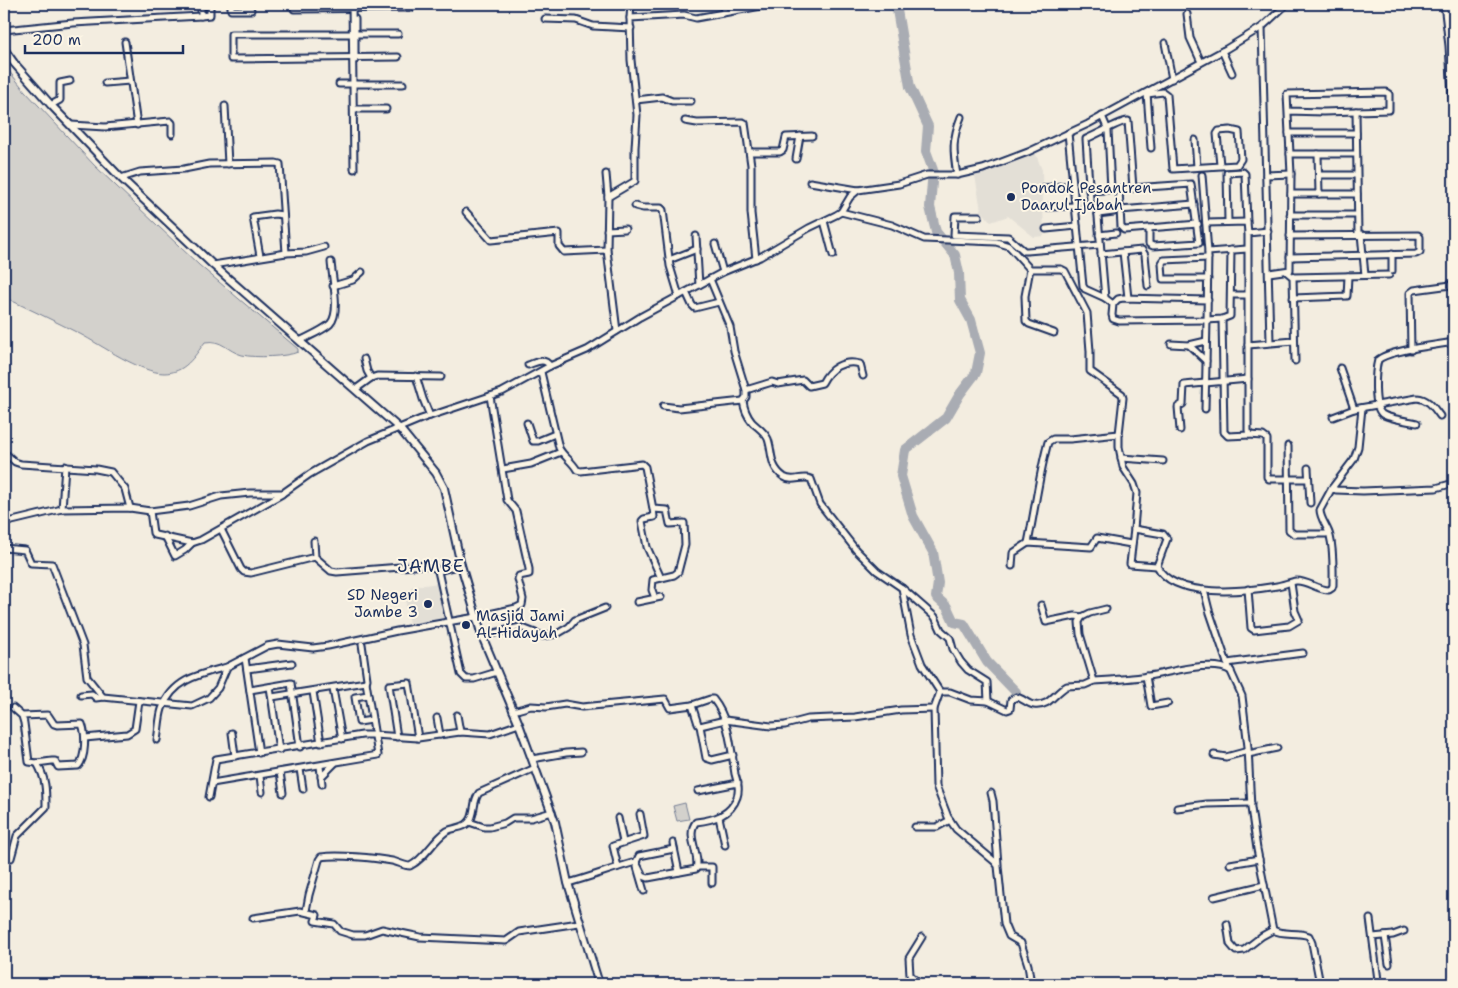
<svg xmlns="http://www.w3.org/2000/svg" width="1458" height="988" font-family="'Shantell Sans',sans-serif">
<style>
.built{fill:#e3dfd6}
.green{fill:#d3d1cc;stroke:#778095}
.lines{fill:none;stroke-linecap:round;stroke-linejoin:round}
.river{stroke:#a9acb3;stroke-width:10}
.minor-casing{stroke:#1b2f5e;stroke-width:9}
.tertiary-casing{stroke:#1b2f5e;stroke-width:10}
.minor{stroke:#fcf5e5;stroke-width:5}
.tertiary{stroke:#fcf5e5;stroke-width:6}
.poi-dot{fill:#1b2f5e;stroke:#fcf5e5;stroke-width:2}
.labels{text-anchor:middle;stroke-width:4;stroke-linejoin:round;paint-order:stroke}
.poi-label{font-size:15px;fill:#1b2f5e;stroke:#fcf5e5;text-anchor:start}
.quarter-label{font-size:18px;letter-spacing:1px;fill:#1b2f5e;stroke:#fcf5e5}
</style>
<rect width="100%" height="100%" fill="#f3ede0"/>
<filter id="ink" filterUnits="userSpaceOnUse"><feTurbulence type="fractalNoise" baseFrequency=".02" numOctaves="2"/><feDisplacementMap in="SourceGraphic" scale="10" xChannelSelector="R" yChannelSelector="G"/><feConvolveMatrix kernelMatrix="1 2 1 2 8 2 1 2 1" color-interpolation-filters="sRGB"/></filter>
<g filter="url(#ink)">
<g class="built">
<polygon points="1035,152 1042,170 1044,236 1034,237 1008,216 991,222 981,210 975,176"/>
<polygon points="445,582 454,617 409,624 404,592 411,591 411,587"/>
</g>
<g class="green">
<path d="M4 65 25 91 94 165 199 265 298 349V352C286 357 255 358 242 355 227 351 222 339 205 342 194 357 185 373 164 373 141 373 101 345 80 334 55 321 29 309 4 297Z"/>
<polygon points="685,803 689,819 677,821 673,806"/>
</g>
<g class="lines">
<polyline class="river" points="896,4 910,87 928,126 926,151 933,170 930,207 936,232 955,255 959,273 960,300 971,320 980,353 976,373 960,394 946,418 905,450 901,476 913,516 933,552 938,583 936,597 947,607 954,622 964,624 987,662 1016,692"/>
<defs>
<g id="minor">
<polyline points="201,4 201,16 210,15 210,4"/>
<polyline points="231,4 231,10 251,10"/>
<polyline points="352,4 354,169"/>
<polyline points="723,4 724,12"/>
<polyline points="1444,4 1449,46 1454,127"/>
<polyline points="294,9 411,8"/>
<polyline points="1187,14 1190,38 1201,62"/>
<polyline points="630,18 631,4"/>
<polyline points="545,19 576,20 593,26 631,28"/>
<polyline points="1262,27 1270,342"/>
<polyline points="4,30 73,23 201,16"/>
<polyline points="352,34 231,34 231,59 398,57"/>
<polyline points="355,34 398,34"/>
<polyline points="125,42 137,125"/>
<polyline points="1165,43 1172,79"/>
<polyline points="1222,51 1232,73"/>
<polyline points="355,60 355,19"/>
<polyline points="105,83 130,81"/>
<polyline points="339,84 403,84"/>
<polyline points="1147,93 1151,148"/>
<polyline points="1147,94 1163,92 1167,95 1173,169 1237,165 1241,159 1239,132 1230,130 1219,131 1217,134 1220,165"/>
<polyline points="636,100 662,97 672,101 691,101"/>
<polyline points="51,105 60,100 60,83 70,81"/>
<polyline points="225,106 228,164"/>
<polyline points="354,109 386,109"/>
<polyline points="1356,111 1358,234"/>
<polyline points="1102,116 1108,130 1111,189"/>
<polyline points="685,121 697,123 743,122 745,123 751,165 751,213 756,259"/>
<polyline points="71,125 105,127 170,121 172,123 172,134"/>
<polyline points="1068,133 1083,286 1085,289 1105,298 1113,304"/>
<polyline points="1289,133 1356,133"/>
<polyline points="1195,140 1197,167"/>
<polyline points="750,152 780,152 783,150 786,137 812,136"/>
<polyline points="1290,154 1356,154"/>
<polyline points="1318,154 1319,194"/>
<polyline points="796,159 800,136"/>
<polyline points="606,174 608,197 607,250 617,331"/>
<path d="M957 175C953 152 952 139 961 117"/>
<polyline points="1202,175 1208,252"/>
<polyline points="1266,175 1291,174"/>
<polyline points="1319,175 1356,175"/>
<polyline points="121,178 140,172 184,169 209,164 276,163 280,164 286,253 213,265"/>
<polyline points="810,182 858,190"/>
<polyline points="1044,188 1073,185"/>
<polyline points="1119,189 1121,227 1124,230 1198,224"/>
<polyline points="1089,191 1191,184 1199,243 1153,246 1149,244 1149,228"/>
<polyline points="1291,194 1357,194"/>
<polyline points="608,197 635,181 635,148 637,115 631,60 630,18 684,15 696,18 773,4"/>
<path d="M1090 200 1086 139C1094 136 1122 120 1128 121L1133 188"/>
<polyline points="1097,205 1105,298"/>
<polyline points="635,206 643,208 661,208 663,210 670,266 679,296"/>
<polyline points="1048,207 1075,206"/>
<polyline points="1120,210 1194,204"/>
<polyline points="466,212 491,240 559,233 559,246 564,252 607,250"/>
<polyline points="841,212 892,225 924,239 996,242 1009,246 1030,269 1061,269 1065,271 1087,313 1090,351 1090,371 1122,394 1123,398 1119,434 1119,447 1123,467 1134,484 1137,493 1134,529 1163,534 1167,539 1157,566"/>
<polyline points="1098,214 1114,212"/>
<polyline points="1290,215 1357,215"/>
<polyline points="979,216 955,216 954,235 1008,237 1024,251 1027,251 1100,245"/>
<polyline points="824,221 833,255"/>
<polyline points="1228,222 1227,173 1243,172 1245,174 1247,222"/>
<polyline points="1206,223 1247,222 1248,233"/>
<polyline points="1046,229 1077,226"/>
<polyline points="607,230 625,229"/>
<polyline points="1268,231 1248,233 1248,430 1249,435 1263,436 1267,439 1267,477 1269,479 1308,479"/>
<polyline points="1361,234 1365,275"/>
<polyline points="1099,235 1116,233"/>
<polyline points="696,236 699,285"/>
<polyline points="1290,236 1418,235 1420,237 1420,252 1416,254 1290,257"/>
<polyline points="715,244 723,272"/>
<polyline points="1123,252 1128,298"/>
<polyline points="286,253 306,252 324,247"/>
<polyline points="1101,254 1142,250 1145,255 1148,286"/>
<polyline points="1392,254 1392,271"/>
<polyline points="260,256 253,217 275,214 283,215"/>
<polyline points="1208,258 1164,260 1162,263 1163,279 1208,279"/>
<polyline points="669,260 697,249"/>
<polyline points="1030,269 1025,296 1026,321 1029,324 1054,333"/>
<polyline points="1287,272 1293,277 1295,361"/>
<polyline points="1269,273 1290,270 1291,174 1287,94 1386,92 1389,94 1389,110 1323,112 1288,111"/>
<polyline points="1293,277 1389,275"/>
<path d="M710 279 730 327 734 351 746 390 772 382 778 384 803 380 809 386 822 383C829 369 843 359 860 364L863 376"/>
<polyline points="333,286 353,280 362,272"/>
<polyline points="686,292 692,305 695,308 719,302"/>
<polyline points="1231,295 1247,295"/>
<polyline points="1293,298 1347,296 1348,276"/>
<polyline points="1208,300 1123,298 1118,299 1113,304 1112,315 1113,319 1119,321 1207,320 1208,252 1247,249"/>
<polyline points="1222,319 1224,432 1228,436 1249,435"/>
<path d="M300 341C309 336 322 331 330 324 341 313 332 278 331 262"/>
<polyline points="1171,344 1189,345 1206,341"/>
<polyline points="1189,345 1206,361"/>
<polyline points="1248,345 1294,341"/>
<polyline points="1411,350 1410,293 1414,290 1451,285 1454,283"/>
<polyline points="364,359 367,371 371,378"/>
<path d="M528 365C537 362 544 357 550 366"/>
<polyline points="1340,368 1354,409"/>
<path d="M541 372 559 448C563 456 572 461 577 470L581 471 642 464 645 467 653 509 667 510 670 524 684 523 685 545 678 572 674 575 653 580 652 590 655 598"/>
<polyline points="416,376 423,399 430,416"/>
<polyline points="356,389 371,378 377,376 441,377"/>
<path d="M746 390V397L743 401C744 408 747 416 752 422 757 427 765 432 768 439 773 454 769 466 784 477 793 483 802 475 811 479L820 504 856 550 877 571 902 588 935 617 941 630 950 638 953 649 961 662 968 670 987 682 988 701"/>
<polyline points="663,406 679,408 743,401"/>
<polyline points="1205,409 1207,320 1222,319 1230,316 1231,250"/>
<path d="M1333 417 1354 409 1417 398C1429 399 1433 407 1440 416"/>
<polyline points="527,423 533,441 538,441 555,434"/>
<path d="M1417 423C1409 421 1389 419 1382 414 1373 407 1375 371 1378 360 1388 350 1438 345 1454 342"/>
<polyline points="1180,430 1178,407 1183,404 1184,385 1248,379"/>
<polyline points="1288,446 1289,530 1294,534 1326,534"/>
<polyline points="4,452 15,462 21,464 96,469 111,472 125,489 130,508"/>
<polyline points="1121,458 1163,461"/>
<polyline points="1308,468 1310,503"/>
<polyline points="503,469 531,464 561,452"/>
<polyline points="1332,488 1354,459 1358,447 1362,408"/>
<polyline points="653,508 654,517 644,519 642,521 647,547 661,578"/>
<polyline points="62,509 65,466"/>
<polyline points="150,511 153,533 155,535 192,543 201,540 282,494"/>
<polyline points="4,523 62,509 130,508 150,511 189,506 221,496 250,493 283,493 310,474 368,441 421,419 502,392 550,366 587,350 640,317 723,272 760,257 809,228 836,215 841,212 850,197 858,190 899,184 927,175 957,175 983,169 1028,152 1088,124 1226,49 1262,27 1287,4"/>
<polyline points="221,529 241,569 244,572 251,573 315,557"/>
<polyline points="1134,529 1130,564 1157,566"/>
<polyline points="165,536 175,556 185,550 192,543"/>
<polyline points="314,541 315,557 331,571 337,572 426,565 435,568 438,571 461,565"/>
<path d="M1028 543C1035 509 1039 475 1048 442L1053 439H1070L1119 434"/>
<polyline points="4,548 25,550 31,563 52,564 83,645 87,677 103,697"/>
<polyline points="1012,566 1013,553 1028,543 1091,547 1097,538 1131,544"/>
<path d="M1157 566C1174 600 1247 591 1277 586 1283 585 1290 582 1296 581 1306 580 1318 590 1329 590L1332 588 1333 585C1333 569 1334 552 1330 536 1328 527 1320 519 1320 510L1332 488 1336 490 1363 491 1436 488 1454 483"/>
<polyline points="438,571 461,674 466,679 474,679 497,672"/>
<polyline points="902,588 911,635 922,664 940,692"/>
<polyline points="1248,589 1251,628 1254,630 1289,626 1299,620 1295,611 1291,583"/>
<path d="M1204 590 1209 610 1227 663 1242 696 1248 747 1251 808 1257 849 1273 930C1284 936 1297 931 1309 936L1312 943 1320 984"/>
<polyline points="637,602 661,597"/>
<polyline points="1041,605 1046,622 1075,616 1082,617"/>
<polyline points="482,636 520,627 543,636 557,634 569,627 575,620 605,608"/>
<polyline points="362,644 367,679 366,682"/>
<polyline points="245,658 259,753"/>
<polyline points="1227,663 1303,653"/>
<polyline points="247,669 292,663"/>
<polyline points="1146,676 1151,706 1168,703"/>
<path d="M1094 681C1112 680 1130 679 1148 676 1169 673 1213 659 1231 671"/>
<polyline points="270,687 279,750"/>
<polyline points="333,689 342,739"/>
<polyline points="250,690 291,683 300,747"/>
<polyline points="313,692 321,743"/>
<polyline points="940,692 934,709 936,786 948,817 956,829 994,861 998,866 1004,924 1009,936 1021,943 1028,965 1031,984"/>
<path d="M940 692H950L971 700 988 701 1007 710 1010 709 1011 700 1016 697C1023 698 1027 704 1034 705 1050 707 1054 693 1067 686L1085 685 1094 681 1080 634 1079 622 1082 617 1090 613 1106 609"/>
<polyline points="81,695 92,694 96,698 103,697 192,706 209,698 218,688 227,667 267,646 278,644 313,648 328,646 397,631 476,617 516,608 522,605 523,599 518,579 519,576 529,574 529,569 516,511 507,500 490,396"/>
<polyline points="368,695 355,697 359,722 372,720"/>
<path d="M13 708 22 716 24 723 29 762 37 763 52 761H55L58 767 78 766C86 758 86 734 82 724L57 725 54 724 48 715 22 716"/>
<polyline points="513,711 531,706 546,707 565,704 582,707 665,699 670,708 692,705 698,724 700,726 725,720 771,726 785,725 808,719 855,717 901,710 934,709"/>
<polyline points="457,715 460,732"/>
<polyline points="437,718 440,735"/>
<polyline points="700,726 706,758 712,760 733,755"/>
<polyline points="232,733 235,756"/>
<polyline points="397,737 389,685 409,683 418,738"/>
<polyline points="85,738 127,734 135,729 139,701"/>
<path d="M157 740C159 730 159 718 162 709 173 679 200 674 227 667"/>
<polyline points="1248,754 1277,748"/>
<polyline points="1214,755 1226,757 1248,751"/>
<polyline points="532,759 566,753 581,752"/>
<polyline points="320,766 322,784"/>
<polyline points="300,769 303,789"/>
<polyline points="280,772 283,793"/>
<polyline points="260,776 262,792"/>
<polyline points="321,777 335,763"/>
<polyline points="212,783 378,755 366,682 272,697"/>
<polyline points="698,791 738,783"/>
<polyline points="991,793 993,801 998,864"/>
<polyline points="209,797 216,759 362,735 374,735 418,738 460,732 490,734 519,724"/>
<polyline points="1177,808 1207,804 1251,803"/>
<polyline points="719,817 725,845"/>
<polyline points="618,818 623,842"/>
<polyline points="469,822 484,827 490,827 505,823 513,818 531,818 552,812"/>
<polyline points="915,827 937,827 950,820"/>
<polyline points="673,843 679,872"/>
<path d="M11 858 17 836 46 807C46 789 46 779 37 763"/>
<path d="M636 862 643 876 648 878 696 869C701 855 685 835 696 822 714 820 731 815 737 797 740 788 737 782 735 774 731 749 730 720 713 699H710L692 705"/>
<polyline points="1230,864 1259,859"/>
<polyline points="618,867 613,846 644,836 640,814"/>
<polyline points="637,867 644,891"/>
<polyline points="697,867 712,867 712,883"/>
<path d="M568 883C591 877 613 868 636 862L639 856 674 849"/>
<polyline points="1214,897 1264,885"/>
<path d="M306 911 309 895 319 860 321 857C337 854 375 858 392 861 398 862 404 866 410 866 425 859 433 840 447 831 454 827 463 829 469 822 476 814 472 802 479 793L535 768"/>
<polyline points="253,918 300,911 317,915 315,921 334,924 340,931 353,935 365,935 382,929 420,937 506,941 519,932 579,923"/>
<polyline points="1370,919 1378,980 1376,984"/>
<polyline points="1227,924 1230,944 1236,951 1244,950 1262,936 1273,930"/>
<polyline points="1385,936 1389,964"/>
<polyline points="1373,937 1393,935 1404,931"/>
<polyline points="921,984 910,975 909,958 922,937"/>
</g>
<polyline id="tertiary" points="4,49 14,63 51,105 121,178 213,265 400,429 436,473 444,488 461,565 482,636 519,724 555,822 568,883 599,984"/>
</defs>
<use href="#minor" class="minor-casing"/>
<use href="#tertiary" class="tertiary-casing"/>
<use href="#minor" class="minor"/>
<use href="#tertiary" class="tertiary"/>
</g>
</g>
<g class="poi-dot">
<circle cx="1011" cy="197" r="5"/>
<circle cx="428" cy="604" r="5"/>
<circle cx="466" cy="625" r="5"/>
</g>
<g class="labels">
<g class="poi-label">
<text x="1021" y="193">Pondok Pesantren<tspan x="1021" dy="17">Daarul Ijabah</tspan></text>
<text x="418" y="600" text-anchor="end">SD Negeri<tspan x="418" dy="17">Jambe 3</tspan></text>
<text x="476" y="621">Masjid Jami<tspan x="476" dy="17">Al-Hidayah</tspan></text>
</g>
<g class="quarter-label">
<text x="431" y="572">JAMBE</text>
</g>
</g>
<rect width="1458" height="988" fill="none" stroke="#fcf5e5" stroke-width="20"/>
<rect x="10" y="10" width="1438" height="968" fill="none" stroke="#1b2f5e" stroke-width="2" filter="url(#ink)"/>
<path d="M25 45v8h158v-8" fill="none" stroke="#1b2f5e" stroke-width="2.5"/>
<text x="32" y="45" font-size="15" fill="#1b2f5e" stroke="#fcf5e5" stroke-width="4" paint-order="stroke">200 m</text>
</svg>
